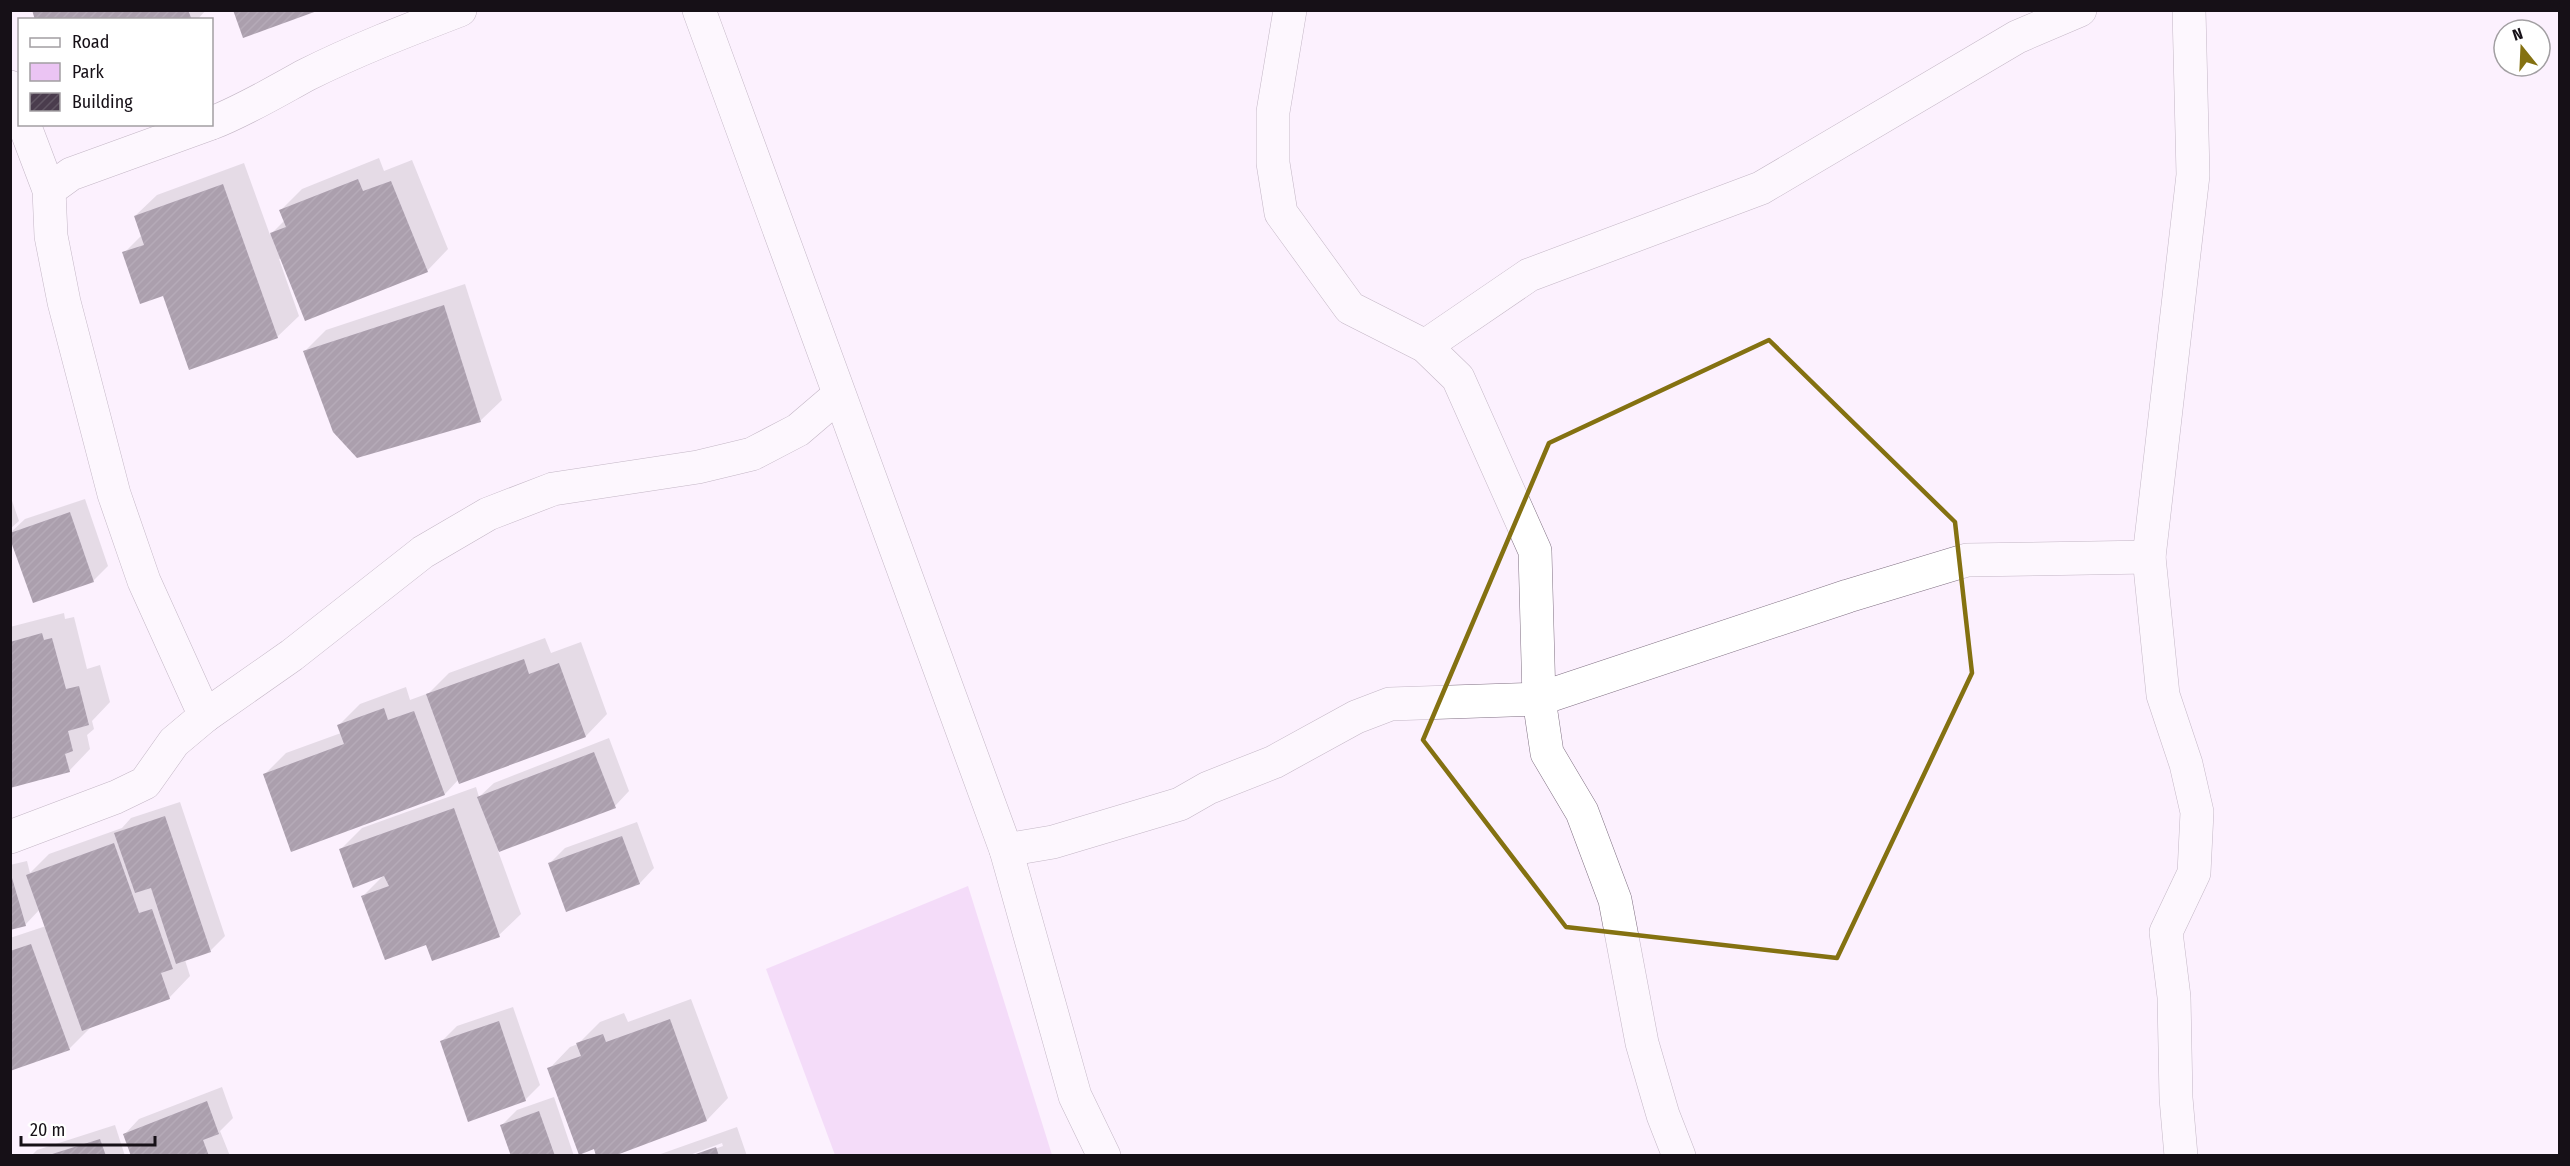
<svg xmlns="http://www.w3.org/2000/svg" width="2570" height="1166" font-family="'Fira Sans Condensed',sans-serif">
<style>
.green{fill:#ebc4f3}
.shadow{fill:#0003}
.building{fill:url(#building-hatch)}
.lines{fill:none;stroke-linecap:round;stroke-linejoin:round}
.minor-casing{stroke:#807183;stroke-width:34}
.minor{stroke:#fff;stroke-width:33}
.marked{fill:none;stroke:#847111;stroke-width:4.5;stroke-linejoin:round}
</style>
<defs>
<pattern id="building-hatch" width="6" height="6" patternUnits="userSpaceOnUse" patternTransform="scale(1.5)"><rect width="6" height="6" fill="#4a3c4d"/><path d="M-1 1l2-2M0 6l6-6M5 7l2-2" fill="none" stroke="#605563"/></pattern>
</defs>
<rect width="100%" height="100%" fill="#fcf1fe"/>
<polygon class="green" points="968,886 1052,1155 835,1155 766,969"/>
<g class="shadow">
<polygon points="33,10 206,10 197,20 37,20"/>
<polygon points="379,158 384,171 412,160 448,249 427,271 279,259 299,316 277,337 164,294 124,253 142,235 135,216 157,195 244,163 270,235 285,220 281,210 302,189"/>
<polygon points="465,284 502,400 480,421 304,352 326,330"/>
<polygon points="10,495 19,521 10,529"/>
<polygon points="85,499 108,566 93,581 10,533 25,519"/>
<polygon points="64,613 65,619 74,617 87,669 100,665 110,702 92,721 94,729 87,735 90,749 69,771 10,786 10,627"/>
<polygon points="545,638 551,653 581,642 607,714 586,736 460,782 459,779 445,794 265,774 286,753 341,733 339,725 360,704 406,687 410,700 429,693 449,673"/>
<polygon points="609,738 629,791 615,806 498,851 521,914 499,935 427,943 363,896 385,874 340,850 362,828 476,787 479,797 494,783"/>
<polygon points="180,802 225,936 210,951 185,960 190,976 169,998 91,1027 69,1049 10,1070 10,938 46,926 40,909 25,925 10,929 10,865 27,861 30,873 49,854 122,828 131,818"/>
<polygon points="637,822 654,868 640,883 567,910 550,863 565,848"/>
<polygon points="691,999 728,1098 707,1120 549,1069 570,1047 578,1044 600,1022 624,1013 628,1022"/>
<polygon points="513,1007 540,1085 525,1100 442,1041 457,1026"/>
<polygon points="222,1087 233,1118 220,1131 230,1156 133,1156 125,1134 139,1119"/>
<polygon points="554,1097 574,1156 513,1156 502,1125 517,1110"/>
<polygon points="115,1125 125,1156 31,1156 37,1150"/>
<polygon points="737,1127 747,1156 696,1156 723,1146 722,1143 687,1156 655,1156"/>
</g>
<g class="building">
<polygon points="32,10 188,10 192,20 35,20"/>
<polygon points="233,10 317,10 317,11 243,38"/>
<polygon points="358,179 363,191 391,181 428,272 305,321 270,233 286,227 279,210"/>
<polygon points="223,184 278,338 189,370 163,296 140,304 122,252 144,245 134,216"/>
<polygon points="444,305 481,422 357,458 333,432 303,351"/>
<polygon points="70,512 94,582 33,603 10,539 10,533"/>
<polygon points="42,633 44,640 52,638 66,689 79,686 89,725 68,731 73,751 65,754 70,772 10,788 10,642"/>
<polygon points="524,659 529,674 559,663 586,737 459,784 426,694"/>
<polygon points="384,708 388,720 414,711 445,795 291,852 263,774 344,744 337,725"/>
<polygon points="594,752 616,808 499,852 477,797"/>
<polygon points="454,808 500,937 432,961 426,945 385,960 361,896 389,886 384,876 353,888 339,849"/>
<polygon points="165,816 211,952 176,964 151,888 135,893 114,833"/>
<polygon points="622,836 640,884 566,912 548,863"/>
<polygon points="114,843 139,913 152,909 173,969 161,973 170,999 82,1031 26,875"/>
<polygon points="10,871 26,926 10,930"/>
<polygon points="31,944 70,1050 10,1071 10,951"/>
<polygon points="670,1019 707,1121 614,1156 596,1156 594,1149 579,1155 547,1068 581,1056 576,1043 603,1034 606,1042"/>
<polygon points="499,1021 526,1101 468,1122 440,1041"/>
<polygon points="207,1101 219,1134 203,1140 209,1156 131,1156 123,1134"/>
<polygon points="539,1111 555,1156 511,1156 500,1125"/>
<polygon points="100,1139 106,1156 49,1156 49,1155"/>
<polygon points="716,1147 719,1156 693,1156 693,1155"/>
</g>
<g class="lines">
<defs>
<g id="minor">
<polyline points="699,10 1006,850 1075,1096 1104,1156"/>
<polyline points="1290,10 1273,112 1273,163 1281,213 1350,308 1425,346 1458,378 1535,551 1539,699 1547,753 1582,812 1615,900 1642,1043 1663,1115 1679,1156"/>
<polyline points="10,87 20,111"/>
<path d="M212 123C245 110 275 92 306 75 356 50 408 30 460 10"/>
<polyline points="24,124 49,190 51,236 64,302 114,494 144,581 205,716"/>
<polyline points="49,190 71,174 209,124"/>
<polyline points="1425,346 1529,275 1761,188 2017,37 2080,10"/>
<polyline points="10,837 116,797 145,783 174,742 205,716 292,655 423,552 488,514 553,489 698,467 752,454 798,430 839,395"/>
<polyline points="1006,850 1053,842 1180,804 1208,788 1274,762 1356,717 1390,704 1539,699 1848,596 1967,560 2149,557"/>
<polyline points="2181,1156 2176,1098 2174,997 2166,932 2194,873 2197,812 2186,764 2163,695 2149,557 2193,175 2189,10"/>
</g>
</defs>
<use href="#minor" class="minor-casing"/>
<use href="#minor" class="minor"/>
</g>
<path d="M0 0H2570V1166H0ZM1769 340 1955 522 1972 673 1837 958 1566 927 1423 740 1549 443Z" fill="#fcf1fe" fill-opacity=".55" fill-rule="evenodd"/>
<path class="marked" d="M1769 340 1955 522 1972 673 1837 958 1566 927 1423 740 1549 443Z"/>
<rect width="2570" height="1166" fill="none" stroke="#161017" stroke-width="24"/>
<rect x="18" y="18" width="195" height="108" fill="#ffffff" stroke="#a29fa2" stroke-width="1.5"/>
<rect x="30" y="38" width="30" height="9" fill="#ffffff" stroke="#a29fa2" stroke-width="1.5"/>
<text x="72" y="48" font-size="18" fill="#161017">Road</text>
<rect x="30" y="63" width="30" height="18" fill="#ebc4f3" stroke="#a29fa2" stroke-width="1.5"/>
<text x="72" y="78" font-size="18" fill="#161017">Park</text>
<rect x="30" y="93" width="30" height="18" fill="url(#building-hatch)" stroke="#a29fa2" stroke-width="1.5"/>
<text x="72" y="108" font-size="18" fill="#161017">Building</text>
<g transform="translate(2522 48) rotate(342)"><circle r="28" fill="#ffffff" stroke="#a29fa2" stroke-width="1.5"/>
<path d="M0-4.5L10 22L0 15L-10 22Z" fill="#847111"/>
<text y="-9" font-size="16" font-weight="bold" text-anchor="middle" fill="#161017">N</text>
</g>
<path d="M21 1136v9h134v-9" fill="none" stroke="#161017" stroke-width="3"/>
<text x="30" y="1136" font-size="18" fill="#161017" stroke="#ffffff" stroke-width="4.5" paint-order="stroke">20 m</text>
</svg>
